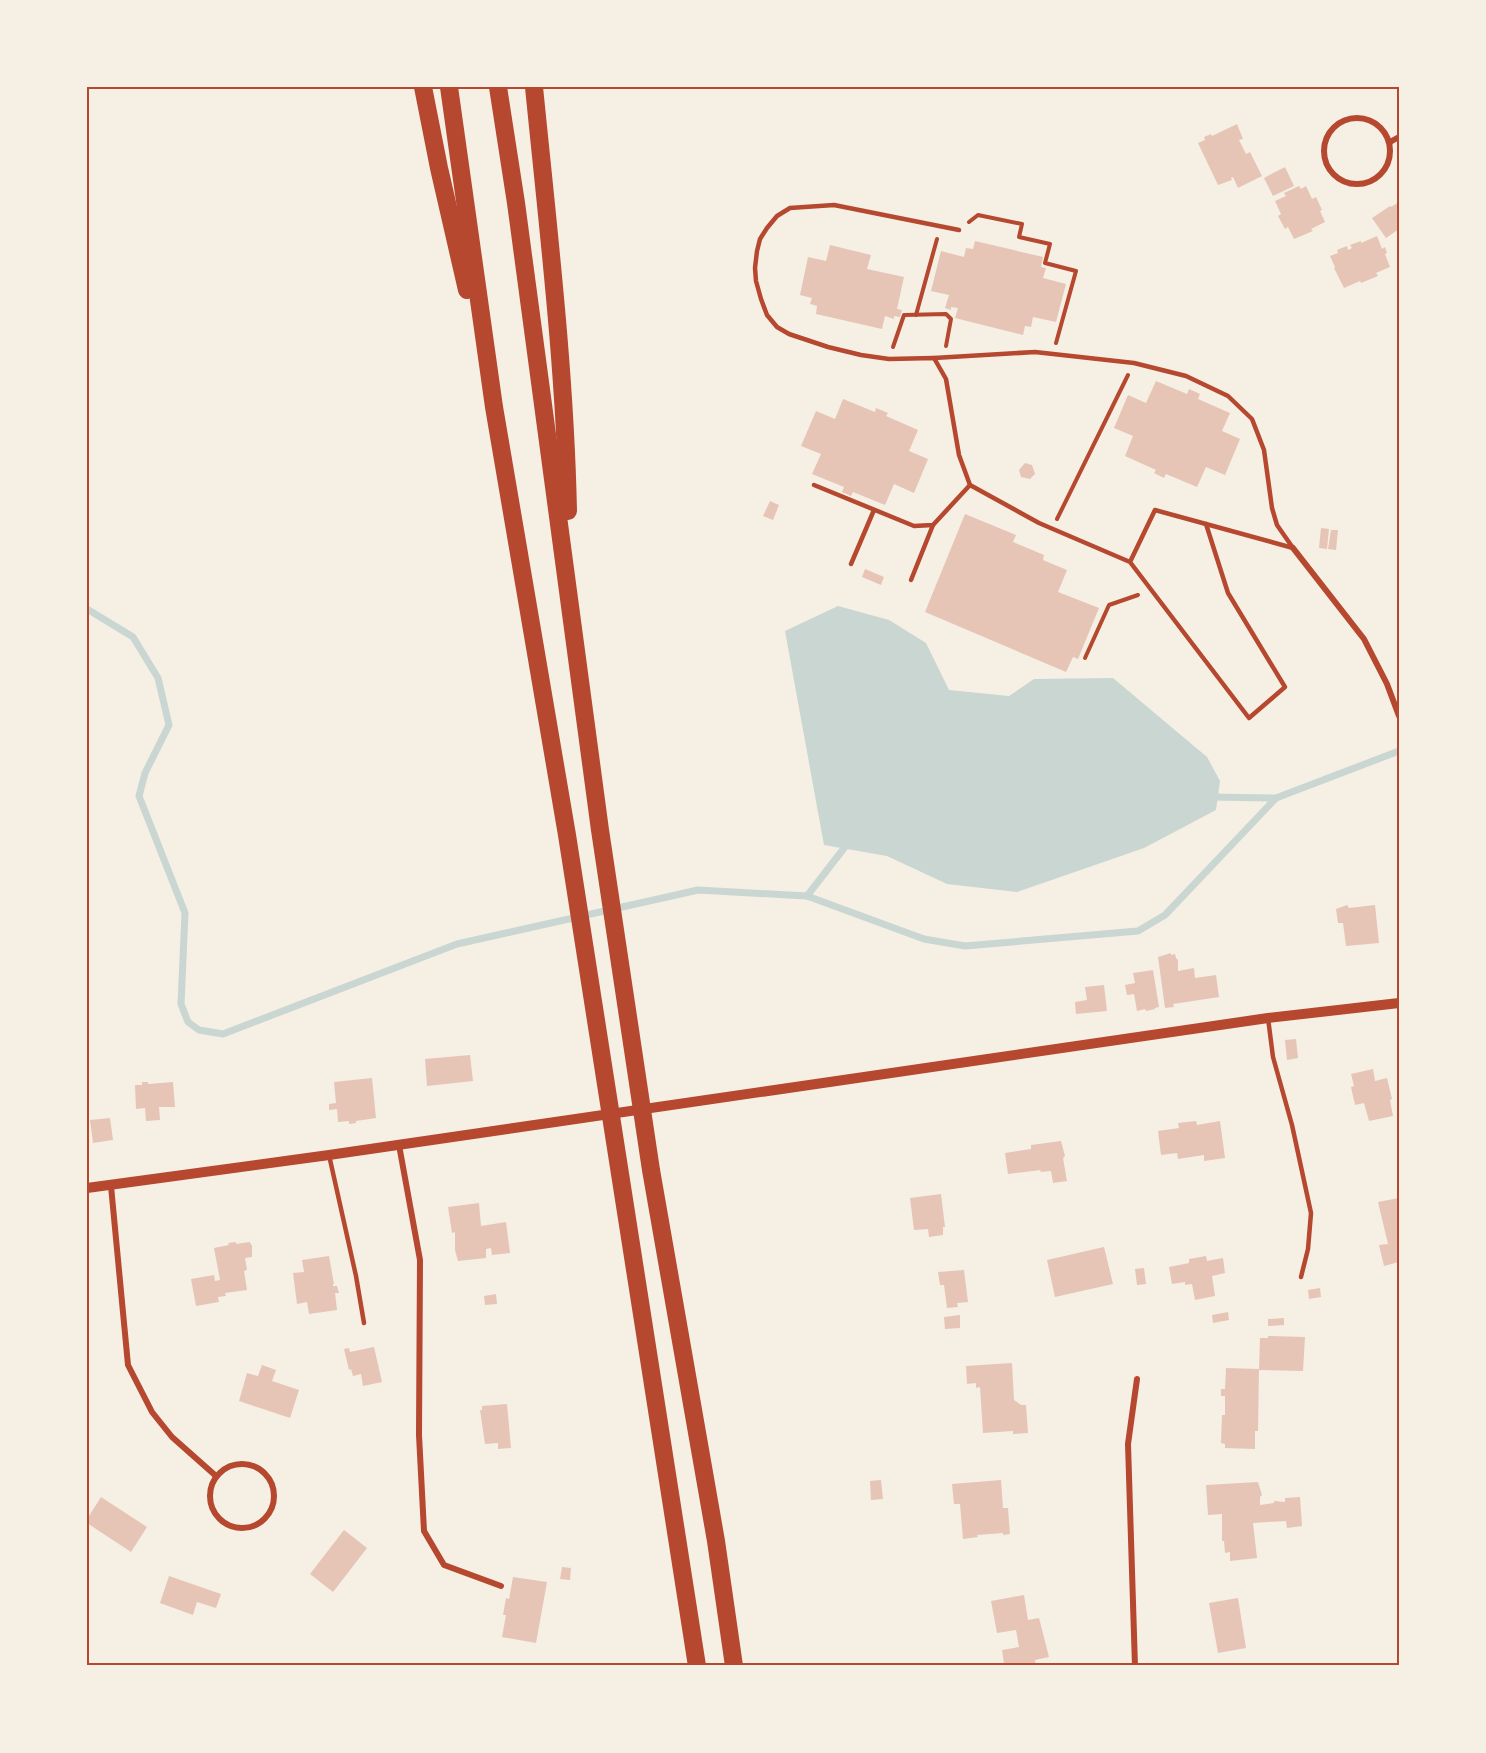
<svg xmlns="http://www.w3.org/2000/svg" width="1486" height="1753" font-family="'PT Sans Narrow',sans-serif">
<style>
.water{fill:#c9d6d2}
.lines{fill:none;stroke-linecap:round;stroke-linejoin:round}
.stream{stroke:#c9d6d2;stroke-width:7}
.building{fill:#e6c5b7}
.path{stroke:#b5482f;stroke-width:4}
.service{stroke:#b5482f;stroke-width:4.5}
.minor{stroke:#b5482f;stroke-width:6}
.tertiary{stroke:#b5482f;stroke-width:10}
.motorway{stroke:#b5482f;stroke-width:18}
.neatline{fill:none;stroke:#b5482f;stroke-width:2}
</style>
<rect width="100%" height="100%" fill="#f6efe4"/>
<polygon class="water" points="838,606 889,620 926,643 949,690 1009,696 1034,679 1113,678 1207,757 1220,781 1216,810 1144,848 1017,892 947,884 887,856 824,845 785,631"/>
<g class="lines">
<g class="stream">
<polyline points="87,609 133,637 158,678 169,725 145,773 139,796 185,913 181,1004 188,1022 199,1030 223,1034 457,944 698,890 807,896 924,939 965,946 1138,931 1165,915 1276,798 1399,751"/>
<polyline points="1211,797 1276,798"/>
<polyline points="807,896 848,843"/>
</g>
</g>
<g class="building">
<polygon points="1237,124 1243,139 1239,140 1246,154 1250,152 1262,176 1238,188 1233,177 1231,178 1232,180 1218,185 1198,143 1205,140 1204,137 1211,134 1212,136"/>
<polygon points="1285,167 1294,186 1273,196 1264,178"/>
<polygon points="1299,186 1301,189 1306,186 1312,199 1316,197 1322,210 1320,211 1325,222 1311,229 1313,231 1294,239 1288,227 1285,229 1278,216 1281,214 1275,201 1286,196 1284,193"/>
<polygon points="1399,202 1399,229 1386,238 1372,218 1390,206 1391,207"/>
<polygon points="1377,236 1382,249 1385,247 1387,253 1385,254 1390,267 1376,273 1378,276 1361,283 1360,281 1344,288 1334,268 1335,267 1330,256 1338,253 1337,250 1347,246 1348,250 1352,248 1350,245 1361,241 1361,243"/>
<polygon points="975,241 1043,257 1041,267 1046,268 1043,278 1066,284 1056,322 1033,317 1031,327 1025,326 1023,335 955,318 958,308 951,307 951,310 945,308 949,295 931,291 941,251 964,257 966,248 973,249"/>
<polygon points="830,245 871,255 867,269 904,277 897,309 902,310 900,317 894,316 894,319 885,316 882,329 816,314 817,306 810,304 812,298 800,295 808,257 826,261"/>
<polygon points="1156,381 1187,394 1189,389 1200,394 1198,399 1230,413 1222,431 1240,439 1225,475 1206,467 1197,487 1166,474 1164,478 1154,473 1156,470 1125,456 1133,436 1114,428 1128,395 1146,403"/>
<polygon points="843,399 875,412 876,408 888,413 886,416 918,430 909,451 928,459 914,493 894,484 885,505 853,492 851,496 842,492 844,487 812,474 821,454 801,446 816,411 835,419"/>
<polygon points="1025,463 1032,465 1035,474 1030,479 1021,477 1019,470"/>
<polygon points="770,501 779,505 773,520 763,516"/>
<polygon points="965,514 1016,535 1013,542 1044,555 1043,560 1067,570 1058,592 1099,608 1078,659 1073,657 1066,672 925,612"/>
<polygon points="1321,528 1329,529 1327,549 1319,548"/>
<polygon points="1331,530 1338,530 1336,550 1328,549"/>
<polygon points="865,569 884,577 881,585 862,577"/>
<polygon points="1347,905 1349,908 1375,905 1379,943 1346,946 1343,923 1338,923 1336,909"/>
<polygon points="1171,953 1171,955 1175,954 1176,958 1178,960 1178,971 1194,968 1195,978 1216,975 1219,997 1173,1004 1174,1007 1165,1008 1158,957"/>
<polygon points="1153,970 1159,1007 1155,1008 1155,1009 1146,1011 1145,1009 1137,1011 1134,994 1127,995 1125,985 1135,983 1133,973"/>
<polygon points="1104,985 1107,1011 1076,1014 1075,1002 1087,1000 1085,987"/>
<polygon points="1296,1039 1298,1058 1287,1060 1285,1040"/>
<polygon points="470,1055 473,1081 427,1086 425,1059"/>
<polygon points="1373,1069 1375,1081 1387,1078 1392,1099 1390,1100 1393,1116 1369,1121 1364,1103 1355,1105 1351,1087 1354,1086 1351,1074"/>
<polygon points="372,1078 376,1118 356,1121 356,1123 349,1124 349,1121 338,1122 337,1109 329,1110 329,1104 336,1103 334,1082"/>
<polygon points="142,1082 148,1082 148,1084 173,1082 175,1107 159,1107 160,1120 146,1121 145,1108 136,1109 135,1085 142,1085"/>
<polygon points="110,1118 113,1140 93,1143 90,1120"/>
<polygon points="1196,1121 1197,1125 1220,1121 1225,1158 1204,1161 1204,1155 1178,1159 1177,1153 1161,1155 1158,1131 1179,1128 1178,1123"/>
<polygon points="1061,1141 1065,1156 1063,1158 1067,1181 1053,1183 1051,1171 1040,1172 1041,1170 1008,1174 1005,1153 1031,1149 1031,1145"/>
<polygon points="941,1194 945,1227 943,1227 943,1235 929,1237 928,1229 914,1230 910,1198"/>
<polygon points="1399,1198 1399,1262 1384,1266 1379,1245 1388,1244 1378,1202"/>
<polygon points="479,1203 481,1226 506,1222 510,1253 492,1255 491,1248 486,1249 486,1258 458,1261 455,1250 455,1232 452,1233 448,1207"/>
<polygon points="236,1242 236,1244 250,1242 251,1245 252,1245 252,1257 245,1258 247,1270 244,1271 247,1290 225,1293 226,1296 218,1297 219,1302 196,1306 191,1279 214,1275 215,1281 220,1280 214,1248 229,1245 228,1243"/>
<polygon points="1104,1247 1113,1284 1055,1297 1047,1260"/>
<polygon points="329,1256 334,1284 333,1284 333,1286 337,1286 339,1293 335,1293 337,1310 309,1314 307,1302 297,1304 293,1273 304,1272 302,1260"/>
<polygon points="1206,1256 1207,1261 1223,1258 1225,1273 1212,1276 1215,1296 1195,1300 1192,1284 1185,1285 1185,1282 1172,1284 1169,1267 1189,1263 1189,1259"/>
<polygon points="1144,1268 1146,1284 1137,1285 1135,1269"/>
<polygon points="964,1270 968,1302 957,1303 958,1307 947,1308 944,1285 940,1285 938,1272"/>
<polygon points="1320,1288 1321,1297 1309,1299 1308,1290"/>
<polygon points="496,1294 497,1304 485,1305 484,1296"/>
<polygon points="1228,1312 1229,1320 1213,1323 1212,1315"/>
<polygon points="960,1315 960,1328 945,1329 944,1317"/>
<polygon points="1284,1318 1284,1325 1268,1326 1268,1319"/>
<polygon points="1268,1336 1305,1337 1303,1371 1259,1370 1260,1338 1268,1338"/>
<polygon points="374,1347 382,1382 363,1386 361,1374 353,1376 351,1369 349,1370 344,1349 349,1348 350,1352"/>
<polygon points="1012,1363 1014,1400 1021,1405 1026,1405 1028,1433 1013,1434 1013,1431 983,1433 980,1387 976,1388 976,1383 967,1384 966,1366"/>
<polygon points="262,1365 276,1370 272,1381 299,1390 290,1418 239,1401 247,1373 258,1376"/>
<polygon points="1226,1368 1259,1369 1258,1431 1255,1431 1255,1449 1225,1448 1225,1444 1221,1443 1222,1415 1225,1415 1225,1396 1221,1396 1221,1389 1225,1389"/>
<polygon points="507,1404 511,1448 498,1449 498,1443 485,1444 480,1410 482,1410 482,1406"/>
<polygon points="881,1480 883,1499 871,1500 870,1481"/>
<polygon points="1001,1480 1003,1508 1008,1508 1010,1534 1003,1535 1003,1533 977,1535 978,1537 963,1539 960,1504 954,1504 952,1484"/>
<polygon points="1258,1482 1262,1495 1260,1497 1260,1505 1274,1503 1274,1501 1285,1502 1285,1498 1300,1497 1302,1526 1287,1528 1286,1521 1253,1523 1257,1558 1230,1561 1230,1552 1225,1553 1224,1541 1222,1541 1222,1514 1208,1515 1206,1485"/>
<polygon points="101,1497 147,1527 131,1552 87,1523 87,1519"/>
<polygon points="344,1530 367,1548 333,1592 310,1574"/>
<polygon points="562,1567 571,1568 570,1580 560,1579"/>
<polygon points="169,1576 221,1594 216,1608 197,1602 193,1615 160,1603"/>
<polygon points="513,1577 547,1582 536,1643 502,1637 506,1615 503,1615 506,1598 509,1599"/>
<polygon points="1024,1595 1028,1620 1039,1618 1049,1657 1035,1660 1036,1666 1012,1666 1011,1663 1004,1664 1002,1650 1019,1647 1016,1630 997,1633 991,1601"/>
<polygon points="1238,1598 1246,1648 1218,1653 1209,1603"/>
</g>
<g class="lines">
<g class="path">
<polyline points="969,222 978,215 1022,224 1019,237 1050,244 1045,263 1076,271 1056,343"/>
<polyline points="916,315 937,239"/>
<polyline points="893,347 904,315 946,314 951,319 946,346"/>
<polyline points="1057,519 1128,375"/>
<polyline points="1085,658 1109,605 1138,595"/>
</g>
<g class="service">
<polyline points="959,230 834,205 790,208 777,216 767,228 760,239 757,251 755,268 756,281 761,299 767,315 777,327 789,334 828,347 861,355 889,359 934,358 946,379 959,455 970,485 1039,523 1130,562 1249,718 1285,687 1228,593 1206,524 1155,510 1130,562"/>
<polyline points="934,358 1035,352 1134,363 1186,376 1228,396 1252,419 1264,450 1272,508 1277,525 1293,548"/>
<polyline points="814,485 914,526 933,525 970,485"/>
<polyline points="1206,524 1293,548"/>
<polyline points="851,564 874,510"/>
<polyline points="911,580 933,525"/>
<polyline points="1268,1018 1273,1057 1292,1125 1311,1213 1308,1249 1301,1277"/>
<polyline points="329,1155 356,1276 364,1323"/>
</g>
<g class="minor">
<circle cx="1357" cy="151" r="33"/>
<polyline points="1390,142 1399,137"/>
<polyline points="1293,548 1364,639 1387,684 1399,716"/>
<polyline points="399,1145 420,1260 419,1435 424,1531 444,1565 501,1586"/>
<polyline points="111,1186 128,1365 152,1412 172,1437 216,1476"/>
<circle cx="242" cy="1496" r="32"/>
<polyline points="1135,1666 1128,1444 1137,1379"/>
</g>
<polyline class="tertiary" points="87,1188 329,1155 1268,1018 1399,1003"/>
<g class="motorway">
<polyline points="423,87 439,168 467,290"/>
<polyline points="449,87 494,407 567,835 697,1666"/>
<polyline points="498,87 516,203 600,830 651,1170 716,1541 734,1666"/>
<path d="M534 87C548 228 565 369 568 511"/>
</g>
</g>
<rect width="1486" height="1753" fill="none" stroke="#f6efe4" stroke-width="177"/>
<rect x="88" y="88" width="1310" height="1576" class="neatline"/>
</svg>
